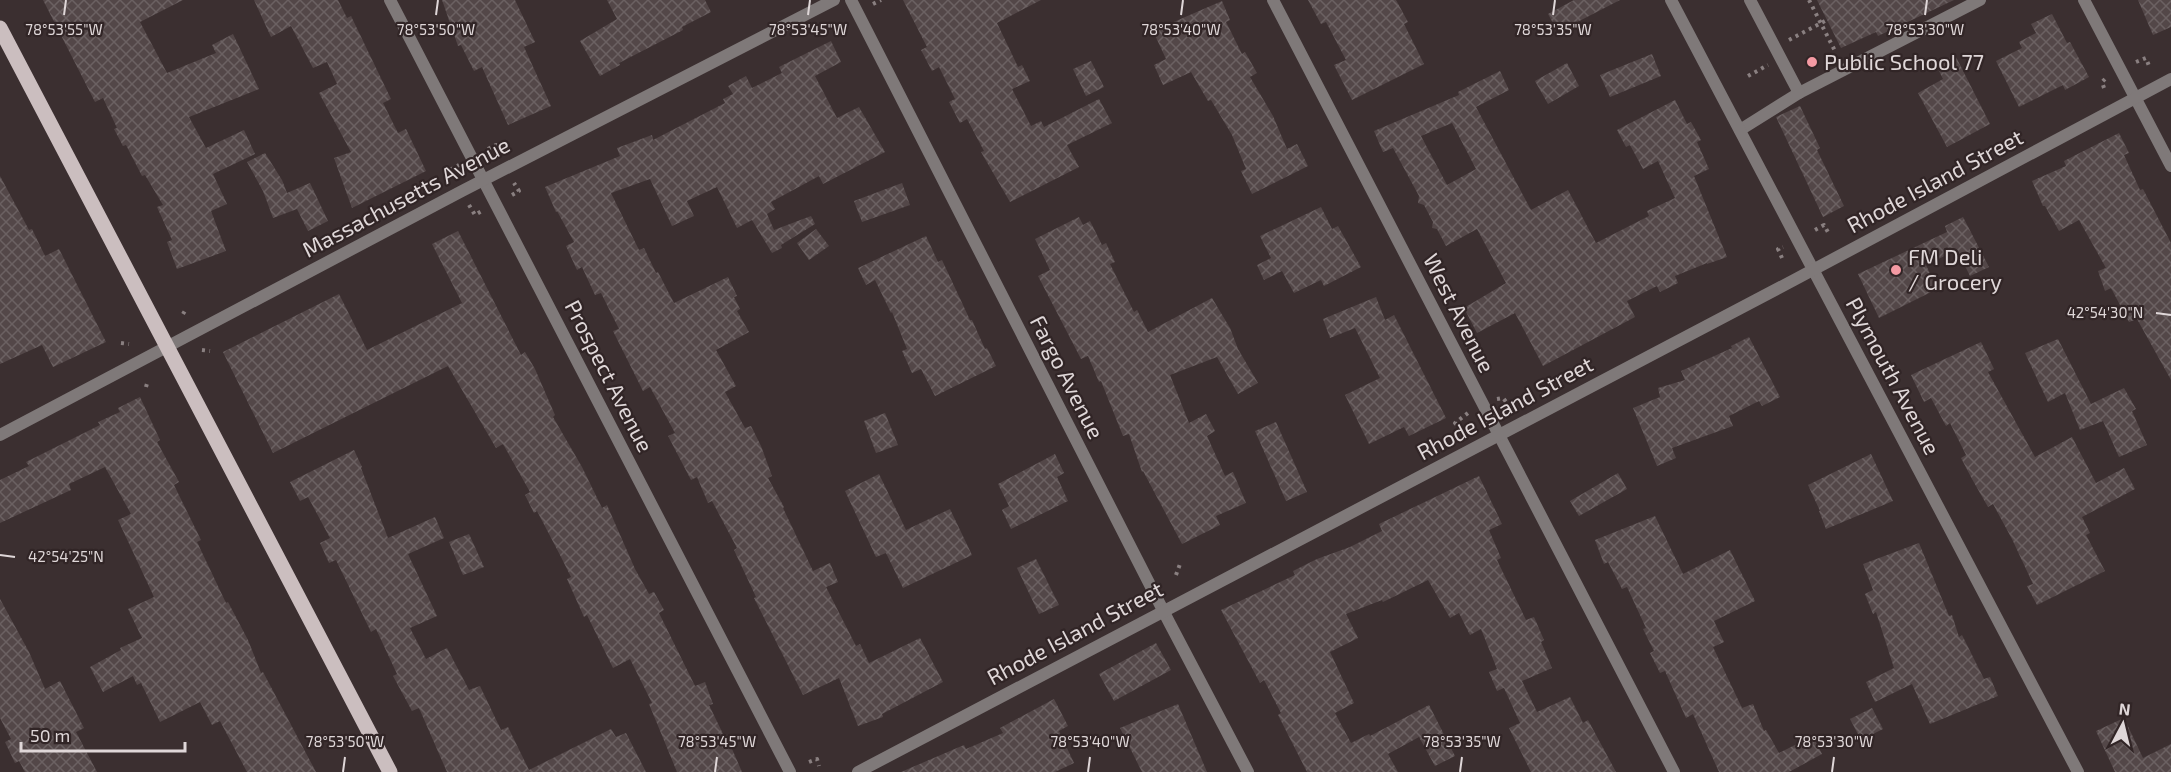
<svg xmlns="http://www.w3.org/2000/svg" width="2171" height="772" font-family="'Exo 2',sans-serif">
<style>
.building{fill:url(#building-cross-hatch);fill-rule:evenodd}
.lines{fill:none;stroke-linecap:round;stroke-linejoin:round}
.path{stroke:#8a8081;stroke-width:4;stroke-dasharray:3 4.5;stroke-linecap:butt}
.service{stroke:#7f7979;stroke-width:12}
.minor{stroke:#7f7979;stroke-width:12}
.primary{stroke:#cbbebf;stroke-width:15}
.ticks{fill:none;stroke:#dfd7d8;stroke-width:2}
.poi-dot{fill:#f49aa3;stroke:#312526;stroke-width:2}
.labels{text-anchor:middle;stroke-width:4.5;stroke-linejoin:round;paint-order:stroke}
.poi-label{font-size:22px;fill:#dfd7d8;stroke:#312526;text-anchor:start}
.street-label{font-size:22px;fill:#dfd7d8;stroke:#312526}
.ticks-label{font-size:15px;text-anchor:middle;fill:#dfd7d8;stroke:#312526;stroke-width:4.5;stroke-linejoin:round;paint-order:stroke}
</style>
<defs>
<pattern id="building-cross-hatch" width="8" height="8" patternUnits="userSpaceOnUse" patternTransform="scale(1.5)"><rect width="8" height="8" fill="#534748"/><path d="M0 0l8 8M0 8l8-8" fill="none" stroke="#6b6162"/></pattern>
</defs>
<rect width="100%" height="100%" fill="#3b2f30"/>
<g class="building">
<polygon points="43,0 183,0 140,22 167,73 216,53 212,45 233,34 259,89 189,117 206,148 244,130 255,154 213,174 227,204 211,211 226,251 177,269 167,242 172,240 157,207 163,205 145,175 142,176 126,145 123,146 114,129 117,128 103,98 95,102"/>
<polygon points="254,0 338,0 347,18 351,16 391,99 383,103 398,133 406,129 426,171 352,208 334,158 351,152 319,93 337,84 327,62 313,68 291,26 271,37"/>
<polygon points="442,0 515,0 535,42 524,47 551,106 508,125 482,67 474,71 461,45 458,46"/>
<polygon points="607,0 705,0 711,12 682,27 683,30 619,63 620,65 600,76 580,41 617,19"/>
<polygon points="903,0 1041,0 997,23 1018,67 1022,65 1030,81 1012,89 1031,126 1041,121 1044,127 1099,99 1112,123 1067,145 1079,167 1010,202 981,152 984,151 967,119 960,123 949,102 955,99 939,67 932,71 921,50 927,47"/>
<polygon points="1308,0 1396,0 1408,22 1404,24 1424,64 1352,100 1334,65 1346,60 1326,22 1321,24"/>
<polygon points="1574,0 1620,0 1558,32 1548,14"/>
<polygon points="1817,0 1954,0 1878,36 1876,32 1841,48"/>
<polygon points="2138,0 2171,0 2171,27 2153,35"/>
<polygon points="1222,1 1230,20 1226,22 1242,54 1245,52 1257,73 1250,77 1273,116 1287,149 1297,144 1308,166 1252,194 1241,171 1246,169 1232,135 1211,100 1208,101 1191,72 1163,85 1154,65 1166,59 1153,31"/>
<polygon points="2052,14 2067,43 2070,42 2089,77 2065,90 2063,85 2019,107 1996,61 2022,48 2019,42 2036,33 2031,24"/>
<polygon points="831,41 841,62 815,76 837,118 859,107 885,152 823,184 819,176 771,202 775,209 767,214 774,230 811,216 815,224 781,245 782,248 772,253 752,220 737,228 717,187 687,201 694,216 672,226 650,179 611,193 639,250 644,248 656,273 658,272 674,303 728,277 737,296 734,297 740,309 737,311 749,332 716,350 736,386 725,392 745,428 751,426 761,446 772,476 768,478 784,507 783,508 813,571 830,563 838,582 826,587 856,646 860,644 869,663 920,638 943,682 882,714 883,717 858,726 839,678 803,695 754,598 756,597 734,550 737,548 712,501 708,503 697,477 691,480 668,436 675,433 650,387 643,391 613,331 619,329 601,293 595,295 582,267 577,270 566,246 574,242 557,211 556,212 545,187 620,156 617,148 652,135 653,140 725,103 723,99 733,94 728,86 746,76 752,88 782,73 779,67"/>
<polygon points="1652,54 1661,76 1610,97 1600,75"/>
<polygon points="1955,55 1990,124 1947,147 1918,93 1943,79 1936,65"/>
<polygon points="1091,61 1104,87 1086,96 1073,69"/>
<polygon points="1567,63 1579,86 1548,104 1535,81"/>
<path d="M1500 71 1509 90 1476 107 1531 210 1568 190 1596 243 1649 216 1647 211 1675 198 1658 161 1643 169 1630 145 1626 147 1617 130 1675 100 1687 124 1691 122 1701 140 1697 142 1709 169 1694 176 1727 257 1707 264V263L1675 276 1678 283 1660 292 1657 286 1627 301 1635 317 1543 366 1515 313 1477 333 1464 308 1506 283 1477 229 1446 246 1437 229 1432 228 1433 222 1424 205 1418 203 1419 196 1393 148 1383 152 1374 131 1459 95 1458 92ZM1452 123 1476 169 1447 185 1421 136Z"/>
<polygon points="1800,106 1820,148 1817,150 1844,206 1823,217 1776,117"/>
<polygon points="2119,133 2129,153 2124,155 2140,190 2143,189 2171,243 2171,380 2137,319 2129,322 2111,288 2105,291 2098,271 2106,268 2079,220 2059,231 2045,206 2043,206 2032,181 2066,166 2064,161"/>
<polygon points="265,153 282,180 287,193 310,183 328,221 308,231 297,209 273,218 263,191 247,162"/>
<polygon points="0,176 29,230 32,229 45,256 59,249 106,342 53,367 42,345 0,364"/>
<polygon points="902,183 910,205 862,222 854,201"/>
<polygon points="1321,207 1332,229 1338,226 1361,267 1324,286 1321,280 1294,293 1282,271 1264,280 1257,265 1271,258 1260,236"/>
<polygon points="1079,217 1083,225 1090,221 1102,245 1106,243 1115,262 1110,264 1134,312 1137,310 1148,332 1212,298 1230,328 1238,349 1258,383 1238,394 1217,357 1170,375 1189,423 1206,414 1215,431 1207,436 1225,476 1233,472 1246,503 1216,516 1220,525 1182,544 1143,471 1142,472 1129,434 1123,436 1101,381 1099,382 1088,356 1081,359 1038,276 1050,270 1035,239"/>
<polygon points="1963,217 1989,267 1970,276 1957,250 1926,265 1937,289 1879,318 1858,274 1947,232 1945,226"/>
<polygon points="816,229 829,246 809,260 797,243"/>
<polygon points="458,231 521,355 525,352 535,369 555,415 553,417 582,467 602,508 607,505 635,569 649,594 654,592 664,610 659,613 695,686 705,682 713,704 709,705 724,736 726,735 742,772 677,772 649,704 652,703 630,659 613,668 587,615 584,617 567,579 571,577 561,557 537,511 534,513 525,495 530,492 503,444 496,448 448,366 273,453 223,352 339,294 367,350 462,303 432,244"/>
<polygon points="926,236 938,262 942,260 970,320 972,320 985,349 987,348 996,366 935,396 921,369 912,373 902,351 907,349 892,312 891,313 875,280 866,285 858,268"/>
<polygon points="1376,297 1385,320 1394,315 1446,418 1409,436 1404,427 1369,444 1345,395 1380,378 1355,328 1330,338 1323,319"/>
<polygon points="1749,337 1780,397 1762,406 1759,401 1729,416 1733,426 1672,448 1676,458 1657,466 1633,408 1660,397 1658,388 1685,380 1681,371 1732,348 1731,346"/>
<polygon points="2058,339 2091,404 2124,388 2136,409 2132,411 2147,445 2119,457 2103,421 2080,430 2065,393 2048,402 2025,353"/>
<polygon points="1981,342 1994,369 1988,372 2035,457 2072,437 2096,483 2124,468 2135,489 2082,517 2090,533 2086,535 2105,571 2037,605 2027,586 2033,584 2012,539 1993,504 1988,507 1972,479 1961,458 1966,455 1950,423 1946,426 1931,398 1924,402 1911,375"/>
<polygon points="140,397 160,440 157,442 179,482 174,485 201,540 197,542 226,603 228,602 248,640 261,673 263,672 316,772 247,772 220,721 212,725 200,702 160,722 141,683 137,685 133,676 103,692 90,667 121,650 120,648 142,638 128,609 154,597 118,520 131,514 105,467 69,484 71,490 0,523 0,480 29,466 26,462 100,425 98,422 120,412 118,408"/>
<polygon points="885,413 898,445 876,453 864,421"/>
<polygon points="1276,422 1307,492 1286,501 1255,431"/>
<polygon points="354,450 362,467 361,468 388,538 435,517 444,538 408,554 437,616 410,628 426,659 447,648 469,690 480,686 501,730 508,727 529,770 611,729 616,737 626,733 646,772 447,772 419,708 412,711 393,676 397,674 376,629 371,632 336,560 329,563 320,543 330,538 308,497 300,501 290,482"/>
<polygon points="1055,454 1064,473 1057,477 1068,501 1011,529 1002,510 1009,506 998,484"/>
<polygon points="1871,454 1893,501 1826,529 1819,511 1820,511 1808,485"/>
<polygon points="1618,473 1627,489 1579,516 1570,501"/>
<polygon points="879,474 906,530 950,509 972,555 903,588 886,553 876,557 845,491"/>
<polygon points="1479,476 1502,524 1489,530 1501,558 1497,560 1526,620 1534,617 1544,640 1541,642 1552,668 1522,681 1537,712 1570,697 1583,723 1588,720 1616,772 1531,772 1509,728 1520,723 1504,688 1497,691 1489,672 1497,669 1481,629 1470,635 1459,613 1450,618 1428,580 1383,602 1382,600 1346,614 1358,638 1330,652 1354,703 1335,713 1351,743 1369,734 1370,736 1429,705 1455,756 1435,766 1419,737 1388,754 1398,772 1307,772 1278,715 1281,713 1264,680 1260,683 1221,610 1295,575 1293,571 1317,559 1350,547 1382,531 1379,524"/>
<polygon points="1655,516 1683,574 1730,550 1755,601 1714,621 1724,642 1713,647 1742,708 1753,704 1764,731 1766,730 1779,753 1813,736 1822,754 1789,772 1719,772 1693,714 1686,718 1665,671 1660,673 1650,653 1654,651 1643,629 1646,628 1627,587 1622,589 1608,562 1604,564 1595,540"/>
<polygon points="469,534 484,567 463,575 449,542"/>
<polygon points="1919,543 1949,616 1952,615 1959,637 1962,635 1984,679 1990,677 1998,696 1930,724 1912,684 1875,702 1866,682 1894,668 1876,612 1873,614 1865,594 1873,590 1863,564"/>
<polygon points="1036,559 1059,605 1039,614 1017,568"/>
<polygon points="0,599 29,652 45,689 60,681 84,728 76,732 97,772 25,772 19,761 15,763 5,742 11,739 0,718"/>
<polygon points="1156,643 1171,670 1114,701 1099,674"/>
<polygon points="1054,699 1068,726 1059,731 1074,763 1055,772 901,772 964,745 966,749 1003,733 1000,728"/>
<polygon points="1178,704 1207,772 1142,772 1120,728"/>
<polygon points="1872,708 1883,729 1861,740 1850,719"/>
<polygon points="2124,718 2143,758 2171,744 2171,772 2115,772 2096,731"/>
</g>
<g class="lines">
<g class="path">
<polyline points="1809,0 1836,53"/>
<polyline points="873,4 881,0"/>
<polyline points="1789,40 1825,21"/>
<polyline points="2136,62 2146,58 2149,66"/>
<polyline points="1748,76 1768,65"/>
<polyline points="2104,88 2102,82 2106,78"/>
<polyline points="488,149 496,145 499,151"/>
<polyline points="453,176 450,170 459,165"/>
<polyline points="512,195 519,191 514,183"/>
<polyline points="469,205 475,215 482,211"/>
<polyline points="1815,230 1824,225 1829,234"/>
<polyline points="1782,258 1778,249 1783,247"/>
<polyline points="183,314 186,309"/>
<polyline points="121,343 129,344"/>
<polyline points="202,350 210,351"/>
<polyline points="146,387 148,380"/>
<polyline points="1497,399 1503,398 1507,403"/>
<polyline points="1462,429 1455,423 1468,413"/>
<polyline points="1176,575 1180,564"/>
<polyline points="809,762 817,759 819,766"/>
</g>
<g class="service">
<polyline points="1799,93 1980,0"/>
<polyline points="1740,130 1799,93 1750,0"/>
</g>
<g class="minor">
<polyline points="390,0 790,772"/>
<polyline points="851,0 1169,622 1248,772"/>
<polyline points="1273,0 1674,772"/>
<polyline points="1671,0 2078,772"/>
<polyline points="2084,0 2171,166"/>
<polyline points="0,435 462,191 834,0"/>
<polyline points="858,772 1794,280 2171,79"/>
</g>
<polyline class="primary" points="0,28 390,772"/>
</g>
<path class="ticks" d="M64 15 66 0M436 15 438 0M808 15 810 0M1181 15 1183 0M1553 15 1555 0M1925 15 1927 0M2156 313 2171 315M0 555 15 557M343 772 345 757M715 772 717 757M1088 772 1090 757M1460 772 1462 757M1832 772 1834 757"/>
<g class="poi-dot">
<circle cx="1812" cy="62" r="6"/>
<circle cx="1896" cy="270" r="6"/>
</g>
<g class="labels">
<g class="poi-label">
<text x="1824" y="70">Public School 77</text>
<text x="1908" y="265">FM Deli<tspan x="1908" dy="25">/ Grocery</tspan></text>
</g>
<g class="street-label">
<text transform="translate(1935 181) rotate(-28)" y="8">Rhode Island Street</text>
<text transform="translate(406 197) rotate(-28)" y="8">Massachusetts Avenue</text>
<text transform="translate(1459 313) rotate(63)" y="8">West Avenue</text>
<text transform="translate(609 376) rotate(63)" y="8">Prospect Avenue</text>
<text transform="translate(1893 376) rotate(62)" y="8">Plymouth Avenue</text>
<text transform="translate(1067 377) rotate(63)" y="8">Fargo Avenue</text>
<text transform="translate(1505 408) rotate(-28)" y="8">Rhode Island Street</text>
<text transform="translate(1075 633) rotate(-28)" y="8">Rhode Island Street</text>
</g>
</g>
<g class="ticks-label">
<text x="64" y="35">78°53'55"W</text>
<text x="436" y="35">78°53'50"W</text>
<text x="808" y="35">78°53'45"W</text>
<text x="1181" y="35">78°53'40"W</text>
<text x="1553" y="35">78°53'35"W</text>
<text x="1925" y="35">78°53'30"W</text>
<text x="2105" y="318">42°54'30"N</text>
<text x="66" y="562">42°54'25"N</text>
<text x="345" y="747">78°53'50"W</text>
<text x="717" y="747">78°53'45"W</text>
<text x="1090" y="747">78°53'40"W</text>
<text x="1462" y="747">78°53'35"W</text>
<text x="1834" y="747">78°53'30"W</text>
</g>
<g transform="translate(2123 724) rotate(7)" stroke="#312526" stroke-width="4.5" paint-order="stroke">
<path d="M0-4.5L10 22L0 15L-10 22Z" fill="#dfd7d8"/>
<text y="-9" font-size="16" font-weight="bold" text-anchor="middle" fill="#dfd7d8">N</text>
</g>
<path d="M21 742v9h164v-9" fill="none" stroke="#dfd7d8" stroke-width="3"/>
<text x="30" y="742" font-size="18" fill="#dfd7d8" stroke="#312526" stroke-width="4.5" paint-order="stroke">50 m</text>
</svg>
